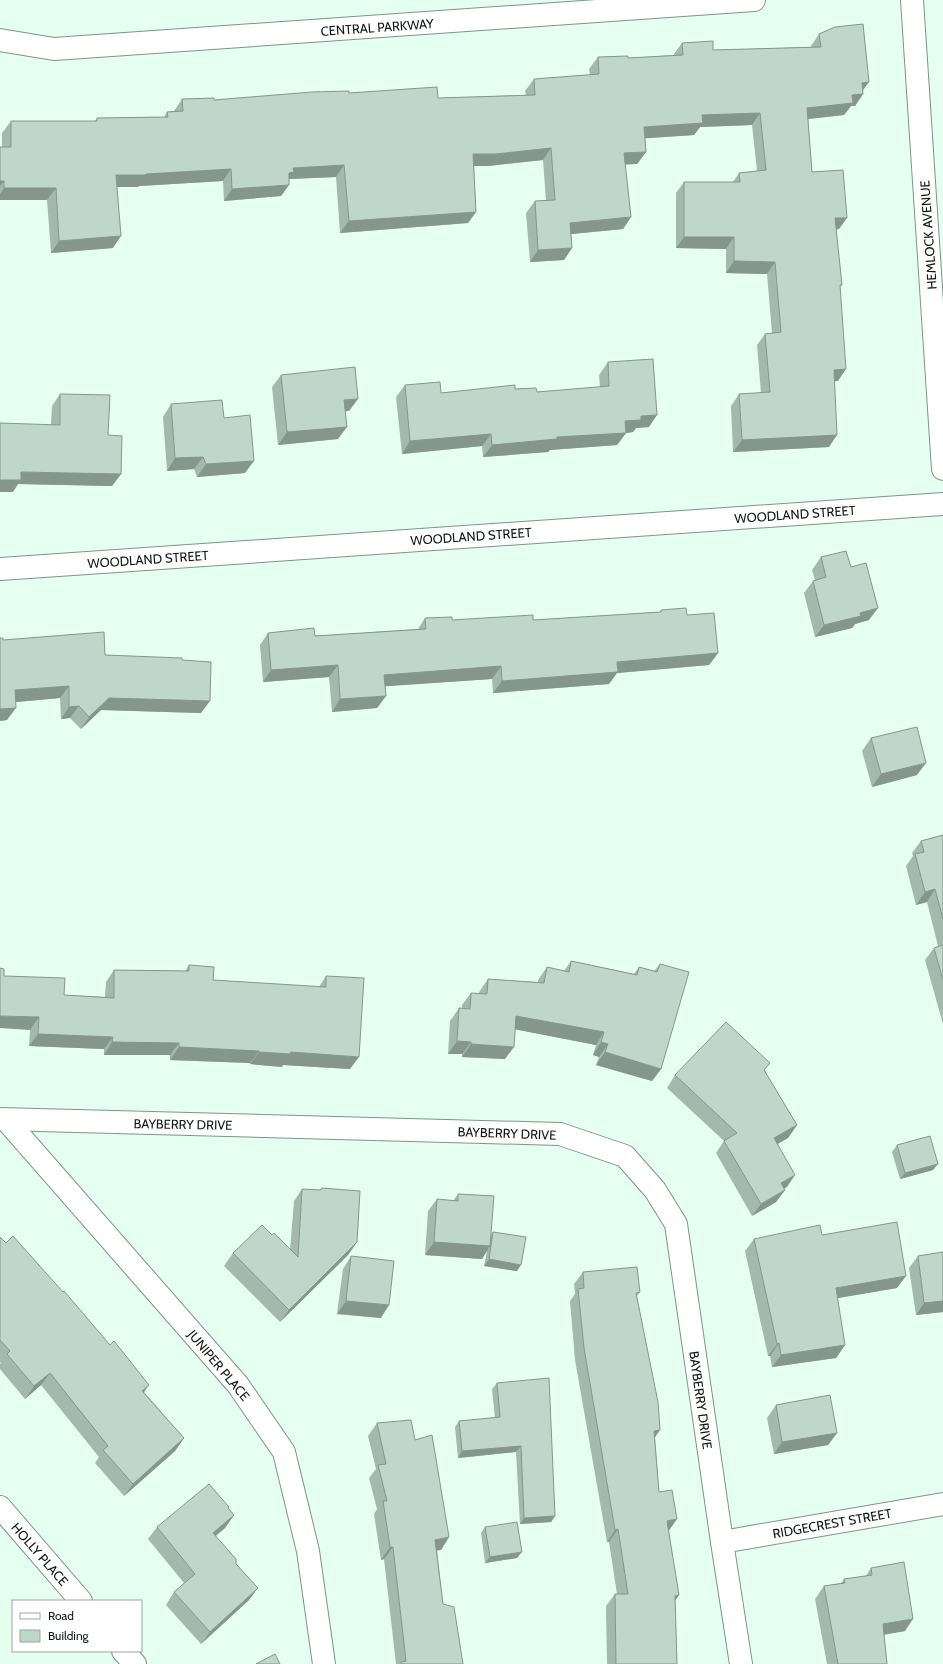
<svg xmlns="http://www.w3.org/2000/svg" width="943" height="1664" font-family="Cabin,sans-serif">
<style>
.lines{fill:none;stroke-linecap:round;stroke-linejoin:round}
.minor-casing{stroke:#7d9589;stroke-width:24}
.minor{stroke:#fff;stroke-width:22}
.wall{fill:#a3b9ae}
.shaded-wall{fill:#85968d}
.building{fill:#bed7ca;stroke:#85968d}
.labels{text-anchor:middle;stroke-width:3;stroke-linejoin:round;paint-order:stroke}
.street-label{font-size:13px;fill:#0f1814;stroke:#fff}
</style>
<rect width="100%" height="100%" fill="#e5fff1"/>
<g class="lines">
<defs>
<g id="minor">
<polyline points="912,0 943,469"/>
<polyline points="0,40 54,49 754,0"/>
<polyline points="0,569 943,504"/>
<polyline points="0,1119 560,1134 625,1156 655,1190 676,1224 722,1542 741,1664"/>
<polyline points="6,1120 238,1385 284,1452 308,1551 324,1664"/>
<polyline points="0,1507 81,1601"/>
<polyline points="722,1542 943,1504"/>
<polyline points="123,1651 135,1664"/>
</g>
</defs>
<use href="#minor" class="minor-casing"/>
<use href="#minor" class="minor"/>
</g>
<g class="wall">
<polygon points="819,34 863,90 863,94 855,106 851,106 844,115 808,119 812,172 839,229 836,230 842,285 840,287 838,381 834,381 829,447 733,452 731,406 739,394 761,393 757,345 765,334 772,333 767,274 726,273 726,249 676,248 676,193 684,182 733,182 739,173 757,171 752,125 700,127 694,135 645,138 646,152 637,164 625,164 631,217 623,229 571,234 572,248 564,260 530,262 526,213 535,201 546,201 543,160 488,166 474,166 476,212 468,223 340,233 336,177 289,179 289,185 281,196 224,201 223,181 139,186 138,187 117,187 113,248 51,253 47,200 0,200 0,147 2,147 2,133 11,121 95,121 97,118 164,117 167,112 174,111 182,99 214,100 349,93 438,98 526,95 525,91 534,79 590,75 589,69 598,57 628,58 674,55 674,54 682,43 713,50 811,47 811,46"/>
<polygon points="608,362 649,427 636,428 633,432 626,433 617,445 550,450 548,452 483,457 482,446 402,454 396,397 405,385 441,393 515,389 537,392 600,387 599,375"/>
<polygon points="281,375 349,411 345,411 338,439 278,445 272,387"/>
<polygon points="60,394 108,435 121,474 112,486 18,484 13,492 51,425 52,406"/>
<polygon points="171,404 224,418 245,473 197,477 194,469 167,471 163,417"/>
<polygon points="821,557 851,567 869,620 855,624 852,628 815,637 804,593 813,581 815,580 812,570"/>
<polygon points="661,610 687,615 718,653 709,665 617,673 609,684 493,693 492,679 385,686 386,696 377,708 332,712 329,677 263,682 260,645 268,633 315,636 418,629 425,618 452,620 533,620 660,612"/>
<polygon points="0,638 3,640 105,655 182,660 201,713 101,710 81,729 70,718 61,719 60,698 16,702 7,720 0,721"/>
<polygon points="871,738 917,775 872,787 862,751"/>
<polygon points="943,835 943,1024 925,960 934,948 938,946 927,902 916,905 906,866 913,856 912,853 921,841"/>
<polygon points="571,961 634,974 639,967 654,971 660,964 661,1069 652,1081 596,1065 599,1057 593,1055 596,1045 515,1029 505,1059 462,1057 462,1054 448,1054 450,1021 459,1008 462,1009 462,1005 471,993 479,993 479,992 488,979 538,982 538,980 547,967 564,971"/>
<polygon points="189,965 213,980 319,987 326,976 350,1069 283,1065 282,1067 250,1064 250,1063 170,1060 170,1055 104,1055 104,1049 29,1046 30,1030 4,976 64,995 105,997 106,982 114,970 185,971"/>
<polygon points="765,1071 797,1125 788,1138 778,1144 787,1187 784,1188 785,1190 776,1202 752,1216 716,1153 724,1141 667,1088 675,1075"/>
<polygon points="897,1145 933,1170 900,1179 892,1152"/>
<polygon points="322,1188 357,1242 348,1255 280,1322 224,1266 233,1253 272,1235 290,1250 294,1201 302,1189 320,1190"/>
<polygon points="458,1194 491,1235 493,1232 517,1271 484,1266 487,1251 482,1259 425,1255 428,1211 437,1199 453,1201"/>
<polygon points="822,1235 897,1288 837,1298 845,1345 836,1358 772,1367 770,1356 768,1356 745,1251 754,1239"/>
<polygon points="0,1237 144,1392 184,1438 175,1451 124,1496 95,1463 99,1457 41,1385 25,1399 0,1369 0,1364 1,1363 0,1362"/>
<polygon points="943,1252 943,1312 916,1315 909,1268 918,1256"/>
<polygon points="351,1256 381,1318 337,1314 343,1269"/>
<polygon points="583,1272 640,1292 637,1296 655,1438 659,1492 669,1531 675,1601 677,1664 607,1664 606,1606 615,1594 617,1594 609,1542 607,1542 575,1360 570,1301 575,1294 574,1284"/>
<polygon points="497,1383 555,1516 551,1522 520,1524 516,1452 458,1458 455,1427 459,1421 495,1418 492,1389"/>
<polygon points="776,1405 837,1433 828,1445 774,1454 767,1418"/>
<polygon points="377,1423 415,1440 449,1537 441,1550 437,1550 443,1604 463,1664 396,1664 384,1559 381,1560 374,1514 377,1509 369,1478 376,1469 368,1436"/>
<polygon points="228,1508 234,1515 225,1528 216,1536 236,1564 249,1600 201,1644 166,1605 174,1592 184,1583 148,1539 157,1527"/>
<polygon points="485,1527 517,1558 485,1563 481,1533"/>
<polygon points="871,1568 905,1631 884,1635 887,1664 827,1664 815,1599 824,1586 841,1583 844,1579 866,1576"/>
</g>
<g class="shaded-wall">
<polygon points="869,82 861,93 862,83"/>
<polygon points="863,94 855,106 851,106 844,115 799,120 807,108 852,95"/>
<polygon points="760,113 752,125 700,127 694,135 636,139 644,127 702,115"/>
<polygon points="551,148 543,160 488,166 465,166 473,154"/>
<polygon points="646,152 637,164 616,165 624,153"/>
<polygon points="344,165 336,177 289,179 289,173 293,168"/>
<polygon points="231,169 223,181 139,186 138,187 107,187 116,175"/>
<polygon points="0,181 4,181 0,186"/>
<polygon points="289,185 281,196 224,201 232,189"/>
<polygon points="4,188 56,188 47,200 0,200 0,194"/>
<polygon points="476,212 468,223 340,233 349,221"/>
<polygon points="631,217 623,229 562,235 570,223"/>
<polygon points="835,218 847,218 839,229 827,230"/>
<polygon points="121,236 113,248 51,253 59,241"/>
<polygon points="684,237 734,237 726,249 676,248"/>
<polygon points="572,248 564,260 530,262 538,250"/>
<polygon points="734,261 775,262 767,274 726,273"/>
<polygon points="846,369 838,381 825,382 834,370"/>
<polygon points="358,399 349,411 335,412 344,400"/>
<polygon points="657,415 649,427 636,428 633,432 626,433 617,445 550,450 548,452 483,457 492,445 557,437 625,421 641,416"/>
<polygon points="347,427 338,439 278,445 287,432"/>
<polygon points="491,434 482,446 402,454 410,441"/>
<polygon points="837,435 829,447 733,452 742,440"/>
<polygon points="203,457 194,469 167,471 175,458"/>
<polygon points="254,461 245,473 197,477 206,464"/>
<polygon points="21,472 121,474 112,486 18,484 13,492 0,492 0,480"/>
<polygon points="878,608 869,620 855,624 852,628 815,637 824,625 860,613"/>
<polygon points="718,653 709,665 617,673 609,684 493,693 502,681 617,662"/>
<polygon points="338,665 329,677 263,682 271,670"/>
<polygon points="501,666 492,679 375,687 384,675"/>
<polygon points="69,686 60,698 6,703 15,690"/>
<polygon points="386,696 377,708 332,712 340,699"/>
<polygon points="109,698 210,701 201,713 101,710 81,729 89,717"/>
<polygon points="79,706 70,718 61,719 69,707"/>
<polygon points="16,708 7,720 0,721 0,709"/>
<polygon points="926,763 917,775 872,787 881,774"/>
<polygon points="935,889 927,902 916,905 925,892"/>
<polygon points="0,1016 39,1017 30,1030 0,1028"/>
<polygon points="516,1016 604,1032 596,1045 508,1028"/>
<polygon points="38,1034 113,1037 104,1049 29,1046"/>
<polygon points="457,1041 471,1042 462,1054 448,1054"/>
<polygon points="112,1042 179,1043 170,1055 104,1055"/>
<polygon points="601,1042 608,1044 599,1057 593,1055"/>
<polygon points="471,1044 514,1047 505,1059 462,1057"/>
<polygon points="179,1047 259,1051 250,1063 170,1060"/>
<polygon points="259,1052 291,1052 359,1057 350,1069 283,1065 282,1067 250,1064"/>
<polygon points="605,1052 661,1069 652,1081 596,1065"/>
<polygon points="797,1125 788,1138 766,1150 774,1138"/>
<polygon points="938,1164 933,1170 900,1179 905,1173"/>
<polygon points="795,1175 787,1187 772,1195 781,1183"/>
<polygon points="785,1190 776,1202 752,1216 761,1204"/>
<polygon points="357,1242 348,1255 280,1322 289,1310"/>
<polygon points="434,1242 490,1246 482,1259 425,1255"/>
<polygon points="489,1259 521,1265 517,1271 484,1266"/>
<polygon points="906,1276 897,1288 827,1300 836,1288"/>
<polygon points="346,1301 389,1305 381,1318 337,1314"/>
<polygon points="943,1301 943,1312 916,1315 924,1303"/>
<polygon points="779,1343 770,1356 768,1356 777,1344"/>
<polygon points="845,1345 836,1358 772,1367 781,1355"/>
<polygon points="50,1373 41,1385 25,1399 34,1386"/>
<polygon points="149,1385 140,1398 142,1391"/>
<polygon points="660,1430 651,1443 654,1431"/>
<polygon points="837,1433 828,1445 774,1454 782,1442"/>
<polygon points="184,1438 175,1451 124,1496 133,1484"/>
<polygon points="521,1446 516,1452 458,1458 462,1451"/>
<polygon points="234,1515 225,1528 204,1545 213,1533"/>
<polygon points="555,1516 551,1522 520,1524 524,1518"/>
<polygon points="677,1519 668,1532 667,1521"/>
<polygon points="618,1529 609,1542 607,1542 615,1530"/>
<polygon points="449,1537 441,1550 427,1552 435,1540"/>
<polygon points="390,1547 393,1547 384,1559 381,1560"/>
<polygon points="522,1552 517,1558 485,1563 490,1557"/>
<polygon points="258,1588 249,1600 201,1644 210,1632"/>
<polygon points="679,1595 670,1608 675,1596"/>
<polygon points="913,1619 905,1631 874,1636 883,1624"/>
</g>
<g class="building">
<polygon points="863,24 869,82 862,83 863,94 852,95 853,103 807,108 812,172 843,170 847,218 835,218 842,285 840,285 846,369 834,370 837,435 742,440 739,394 770,392 765,334 781,332 775,262 734,261 734,237 684,237 684,182 740,182 739,173 766,170 760,113 702,115 703,123 644,127 646,152 624,153 631,217 570,223 572,248 538,250 535,201 555,200 551,148 496,154 473,154 476,212 349,221 344,165 293,168 294,172 289,173 289,185 232,189 231,169 146,174 146,175 116,175 121,236 59,241 56,188 4,188 4,181 0,181 0,147 11,147 11,121 97,121 97,118 168,117 167,112 183,111 182,99 214,98 214,100 312,92 349,91 349,93 437,87 438,98 535,95 534,79 599,74 598,57 628,56 628,58 683,55 682,43 713,41 713,50 821,47 819,34 835,27"/>
<polygon points="653,359 657,415 641,416 641,420 625,421 626,433 557,437 557,439 492,445 491,434 410,441 405,385 440,382 441,393 515,385 515,389 536,388 537,392 609,386 608,362"/>
<polygon points="355,367 358,399 344,400 347,427 287,432 281,375"/>
<polygon points="60,394 110,395 108,435 122,436 121,474 21,472 21,480 0,480 0,423 60,425"/>
<polygon points="222,400 224,418 250,415 254,461 206,464 203,457 175,458 171,404"/>
<polygon points="846,551 851,567 866,563 878,608 860,613 861,616 824,625 813,581 826,577 821,557"/>
<polygon points="686,608 687,615 714,613 718,653 617,662 618,672 502,681 501,666 384,675 386,696 340,699 338,665 271,670 268,633 314,628 315,636 426,629 425,618 452,617 452,620 533,615 533,620 661,612 661,610"/>
<polygon points="104,632 105,655 182,658 182,660 211,662 210,701 109,698 89,717 79,706 69,707 69,686 15,690 16,708 0,709 0,638 3,638 3,640"/>
<polygon points="917,727 926,763 881,774 871,738"/>
<polygon points="943,835 943,919 935,889 925,892 915,854 924,852 921,841"/>
<polygon points="943,945 943,980 934,948"/>
<polygon points="571,961 637,975 639,967 657,972 660,964 689,972 661,1069 605,1052 608,1044 601,1042 604,1032 516,1016 514,1047 471,1044 471,1042 457,1041 459,1008 470,1009 471,993 487,994 488,979 544,983 547,967 569,972"/>
<polygon points="189,965 214,967 213,980 326,987 326,976 364,978 359,1057 291,1052 290,1054 259,1052 259,1051 179,1047 179,1043 112,1042 113,1037 38,1034 39,1017 0,1016 0,968 4,969 4,976 65,978 64,995 114,998 114,970 189,971"/>
<polygon points="726,1022 770,1063 764,1070 797,1125 774,1138 795,1175 781,1183 785,1190 761,1204 724,1141 737,1133 675,1075"/>
<polygon points="930,1136 938,1164 905,1173 897,1145"/>
<polygon points="322,1188 360,1191 357,1242 289,1310 233,1253 262,1225 272,1235 274,1233 298,1257 302,1189 321,1190"/>
<polygon points="458,1194 494,1196 490,1246 434,1242 437,1199 458,1201"/>
<polygon points="897,1222 906,1276 836,1288 845,1345 781,1355 779,1343 777,1344 754,1239 820,1225 822,1235"/>
<polygon points="493,1232 526,1237 521,1265 489,1259"/>
<polygon points="13,1236 63,1292 64,1291 110,1345 114,1341 149,1385 142,1391 184,1438 133,1484 103,1450 108,1446 50,1373 34,1386 7,1354 10,1351 0,1340 0,1237 6,1243"/>
<polygon points="943,1252 943,1301 924,1303 918,1256"/>
<polygon points="351,1256 394,1261 389,1305 346,1301"/>
<polygon points="637,1267 640,1292 636,1293 658,1402 660,1430 654,1431 659,1492 672,1490 677,1519 667,1521 679,1595 675,1596 677,1664 616,1664 615,1594 628,1594 618,1529 615,1530 584,1348 578,1289 584,1288 583,1272"/>
<polygon points="549,1378 555,1516 524,1518 521,1446 462,1451 459,1421 500,1417 497,1383"/>
<polygon points="830,1395 837,1433 782,1442 776,1405"/>
<polygon points="411,1420 415,1440 432,1435 449,1537 435,1540 443,1604 454,1607 463,1664 401,1664 401,1662 406,1661 393,1547 390,1547 383,1501 387,1501 378,1465 386,1464 377,1423"/>
<polygon points="209,1484 229,1507 228,1508 234,1515 213,1533 236,1559 236,1564 258,1588 210,1632 174,1592 195,1574 157,1527"/>
<polygon points="517,1522 522,1552 490,1557 485,1527"/>
<polygon points="904,1562 913,1619 883,1624 887,1664 838,1664 824,1586 845,1583 844,1579 872,1575 871,1568"/>
<polygon points="275,1654 280,1664 256,1664"/>
</g>
<g class="labels">
<g class="street-label">
<text transform="translate(377 27) rotate(-4)" y="5">CENTRAL PARKWAY</text>
<text transform="translate(928 235) rotate(-94)" y="5">HEMLOCK AVENUE</text>
<text transform="translate(795 514) rotate(-4)" y="5">WOODLAND STREET</text>
<text transform="translate(471 536) rotate(-4)" y="5">WOODLAND STREET</text>
<text transform="translate(148 559) rotate(-4)" y="5">WOODLAND STREET</text>
<text transform="translate(183 1124) rotate(1)" y="5">BAYBERRY DRIVE</text>
<text transform="translate(507 1133) rotate(2)" y="5">BAYBERRY DRIVE</text>
<text transform="translate(219 1365) rotate(50)" y="5">JUNIPER PLACE</text>
<text transform="translate(701 1400) rotate(82)" y="5">BAYBERRY DRIVE</text>
<text transform="translate(832 1523) rotate(-10)" y="5">RIDGECREST STREET</text>
<text transform="translate(40 1554) rotate(49)" y="5">HOLLY PLACE</text>
</g>
</g>
<rect x="12" y="1600" width="130" height="52" fill="#ffffff" stroke="#9fa3a1"/>
<rect x="20" y="1613" width="20" height="6" fill="#ffffff" stroke="#9fa3a1"/>
<text x="48" y="1620" font-size="12" fill="#0f1814">Road</text>
<rect x="20" y="1630" width="20" height="12" fill="#bed7ca" stroke="#9fa3a1"/>
<text x="48" y="1640" font-size="12" fill="#0f1814">Building</text>
</svg>
